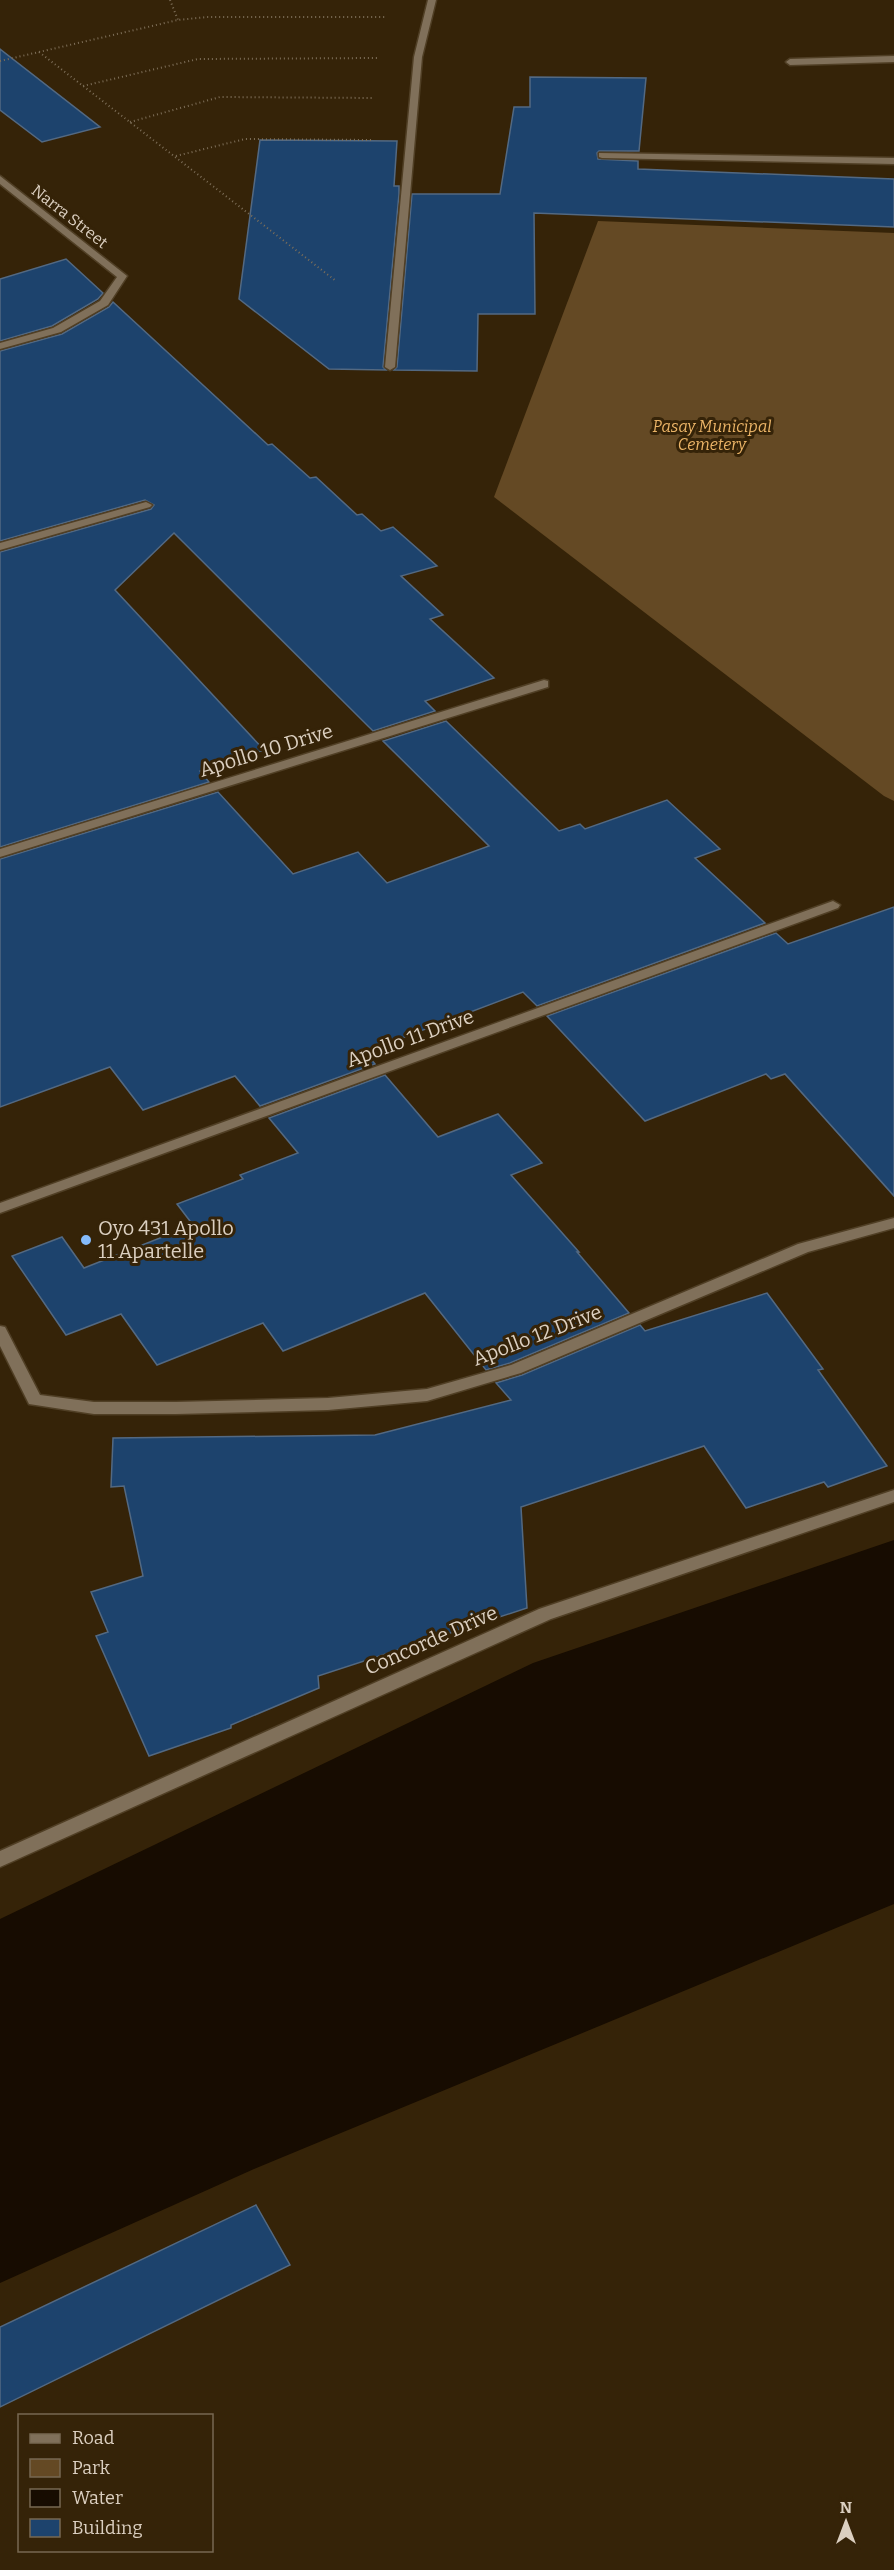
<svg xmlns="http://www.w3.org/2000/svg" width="894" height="2570" font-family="Bitter,serif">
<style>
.green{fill:#644924}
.water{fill:#170c01}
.building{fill:#1d436d;stroke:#536982;stroke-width:1.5}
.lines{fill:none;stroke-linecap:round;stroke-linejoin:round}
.minor-casing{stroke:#503f25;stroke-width:3}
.path{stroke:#7e6f59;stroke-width:2;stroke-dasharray:1 3;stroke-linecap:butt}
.minor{fill:#80705a;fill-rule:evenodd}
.poi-dot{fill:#85bbfb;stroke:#352308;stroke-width:2}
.labels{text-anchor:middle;stroke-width:6;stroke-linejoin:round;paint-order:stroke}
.far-street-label{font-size:16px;fill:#dbcfc0;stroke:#352308}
.far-park-label{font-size:16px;font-style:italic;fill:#ebb467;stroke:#352308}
.street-label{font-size:20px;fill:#dbcfc0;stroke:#352308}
.poi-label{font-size:20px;fill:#dbcfc0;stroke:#352308;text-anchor:start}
</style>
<rect width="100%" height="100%" fill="#352308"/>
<polygon class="green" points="598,221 894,233 894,801 884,796 494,497"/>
<polygon class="water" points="894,1540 894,1904 254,2169 0,2283 0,1919 533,1663"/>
<g class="building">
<polygon points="0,49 100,127 42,142 0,110"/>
<polygon points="530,77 646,78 639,151 599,151 597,153 598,159 638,161 638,169 894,179 894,227 534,213 535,314 478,314 477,371 394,370 397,367 412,194 500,194 514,107 530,107"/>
<polygon points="260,140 397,141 394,186 399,186 399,194 383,367 386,370 329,369 239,299"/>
<polygon points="66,259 103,293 98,299 52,326 0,341 0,279"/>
<polygon points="113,302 268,445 272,444 310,478 316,477 357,515 362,514 381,531 393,527 437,566 401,576 443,615 430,619 494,678 425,701 435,711 373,731 174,533 115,590 264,750 200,771 209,782 0,847 0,552 151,509 154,505 145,500 0,541 0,351 62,334 109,307"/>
<polygon points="446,721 559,831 580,824 585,829 667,800 720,849 695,858 765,923 537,1006 523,992 365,1052 375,1064 260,1106 235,1076 143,1110 110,1067 0,1107 0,859 218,792 293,874 358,852 387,883 489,846 383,741"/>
<polygon points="894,907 894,1196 785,1074 771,1079 766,1074 645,1121 547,1016 776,933 788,944"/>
<polygon points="385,1075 438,1137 498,1114 542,1163 511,1175 579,1252 577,1252 629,1313 510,1363 486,1370 425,1293 283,1351 263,1323 157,1365 121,1314 66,1335 12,1256 62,1237 84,1268 193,1225 177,1204 243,1179 240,1175 298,1153 269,1118"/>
<polygon points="767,1293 823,1369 818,1370 887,1466 828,1487 824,1482 746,1508 704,1446 521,1507 527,1608 318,1676 319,1688 231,1725 231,1728 149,1756 96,1636 108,1632 91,1592 143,1576 124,1486 111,1487 113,1438 375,1435 511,1400 496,1383 522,1375 640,1325 645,1331"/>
<polygon points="256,2205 290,2265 0,2407 0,2327"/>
</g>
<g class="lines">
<defs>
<g id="minor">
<polygon points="428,0 436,0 422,57 395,367 390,370 385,367 414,57"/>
<polygon points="894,56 894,62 790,65 786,62 790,59"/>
<polygon points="599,153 894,158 894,164 602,158 599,157"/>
<polygon points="0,176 127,276 108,305 61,332 0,349 0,343 53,328 100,301 117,277 0,184"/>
<polygon points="146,502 152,505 150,507 0,550 0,543"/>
<polygon points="544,680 548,681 548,687 0,857 0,849"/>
<polygon points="833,901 840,905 838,908 0,1213 0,1203"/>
<polygon points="894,1218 894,1228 808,1252 521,1373 427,1401 328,1410 176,1414 94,1414 29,1404 0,1346 0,1326 5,1327 40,1395 94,1402 176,1402 328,1398 427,1389 511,1365 798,1244"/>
<polygon points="894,1490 894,1502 551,1619 0,1867 0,1851 539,1609"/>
</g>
</defs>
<use href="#minor" class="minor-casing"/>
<g class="path">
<polyline points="170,0 178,20"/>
<polyline points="39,52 336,281"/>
<polyline points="0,61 178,20 207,17 387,17"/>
<polyline points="83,86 198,59 378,58"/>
<polyline points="130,122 220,97 374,98"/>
<polyline points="176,156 245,139 373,140"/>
</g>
<use href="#minor" class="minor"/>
</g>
<circle class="poi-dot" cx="86" cy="1240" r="6"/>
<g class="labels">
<g class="far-street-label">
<text transform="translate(70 216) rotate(38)" y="6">Narra Street</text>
</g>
<g class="far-park-label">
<text x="712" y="432">Pasay Municipal<tspan x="712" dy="18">Cemetery</tspan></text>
</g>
<g class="street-label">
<text transform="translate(266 750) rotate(-17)" y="7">Apollo 10 Drive</text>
<text transform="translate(410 1038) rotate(-20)" y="7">Apollo 11 Drive</text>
<text transform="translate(537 1335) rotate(-21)" y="7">Apollo 12 Drive</text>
<text transform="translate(431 1640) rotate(-24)" y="7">Concorde Drive</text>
</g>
<g class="poi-label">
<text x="98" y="1235">Oyo 431 Apollo<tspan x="98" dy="23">11 Apartelle</tspan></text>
</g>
</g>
<rect x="18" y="2414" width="195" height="138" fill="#352308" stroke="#776852" stroke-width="1.5"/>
<rect x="30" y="2434" width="30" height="9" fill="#80705a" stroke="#776852" stroke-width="1.5"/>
<text x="72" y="2444" font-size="18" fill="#dbcfc0">Road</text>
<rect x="30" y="2459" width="30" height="18" fill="#644924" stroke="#776852" stroke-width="1.5"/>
<text x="72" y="2474" font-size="18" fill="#dbcfc0">Park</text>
<rect x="30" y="2489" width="30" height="18" fill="#170c01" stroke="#776852" stroke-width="1.5"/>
<text x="72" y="2504" font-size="18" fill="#dbcfc0">Water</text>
<rect x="30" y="2519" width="30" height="18" fill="#1d436d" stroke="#776852" stroke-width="1.5"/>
<text x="72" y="2534" font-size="18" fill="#dbcfc0">Building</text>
<g transform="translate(846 2522)" stroke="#352308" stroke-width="4.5" paint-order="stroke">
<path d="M0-4.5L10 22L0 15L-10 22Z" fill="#dbcfc0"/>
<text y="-9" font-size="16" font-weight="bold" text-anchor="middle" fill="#dbcfc0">N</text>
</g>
</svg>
